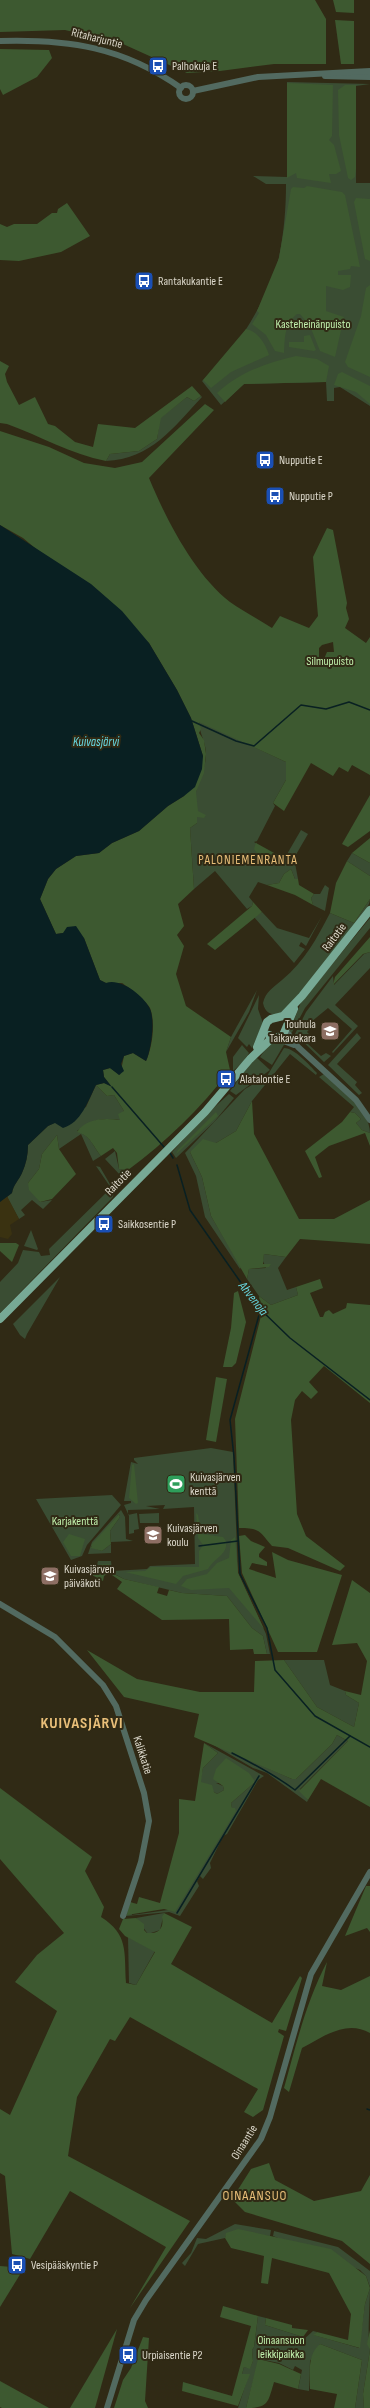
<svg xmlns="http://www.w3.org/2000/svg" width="370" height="2408" font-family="'Sofia Sans Condensed',sans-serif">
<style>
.green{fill:#3a4d33}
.forest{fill:#3d5930;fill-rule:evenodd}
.sand{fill:#3a3211}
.water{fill:#092022}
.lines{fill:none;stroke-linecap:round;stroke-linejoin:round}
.stream{stroke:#092022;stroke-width:1.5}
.minor{stroke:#526a60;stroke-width:6}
.major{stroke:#77a995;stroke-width:8}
.labels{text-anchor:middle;stroke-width:4;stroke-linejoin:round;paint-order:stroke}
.street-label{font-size:12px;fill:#dbd7ca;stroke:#302a15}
.poi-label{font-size:12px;fill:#dbd7ca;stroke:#302a15;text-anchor:start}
.park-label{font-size:12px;fill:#c1f1ad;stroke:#302a15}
.water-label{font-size:13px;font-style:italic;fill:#67d7e0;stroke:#302a15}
.neighbourhood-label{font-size:13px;letter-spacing:1px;fill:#e9bf79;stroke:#302a15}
.quarter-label{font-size:14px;letter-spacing:1px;fill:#e9bf79;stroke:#302a15}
.district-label{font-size:16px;font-weight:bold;letter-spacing:1px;fill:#e9bf79;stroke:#302a15}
</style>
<rect width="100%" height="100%" fill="#302a15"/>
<g class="green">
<path d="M287 82 370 84 356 86V183H370V200H363L370 233V406L340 387 334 388V401H327L326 382 244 384 221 405 202 381C234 356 270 296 279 257 284 233 286 208 286 184H266L253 176 287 177Z"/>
<path d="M201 396 202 397C173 428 151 459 106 461L110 454 139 451 157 439 160 418 187 397 194 401Z"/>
<path d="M199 721 286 762V780L273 803 275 806 257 841 254 842 283 861 301 830 308 834 294 858 298 879H295L291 869 284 874 279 883 267 885 258 882 249 897 253 902 252 906 247 909 215 871 194 889 190 828 197 823C197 813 195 802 196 792 198 779 206 769 206 754 206 741 199 734 199 721Z"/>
<polygon points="352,853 370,863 370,876 347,861"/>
<polygon points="325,885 329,888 325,911 313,905 311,898 314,894 320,894"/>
<path d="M370 899C370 918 296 997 280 1015 271 1015 265 1013 263 1003 265 992 274 987 282 980 305 961 317 938 330 913L354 923Z"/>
<polygon points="262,912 277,928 309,938 322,916 306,946 301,942 299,946 305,949 294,963 254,917"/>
<polygon points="370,918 370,928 305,1008 290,1036 289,1033 301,1002"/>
<polygon points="370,952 370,968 335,1005 358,1026 333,1053 332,1052 352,1029 328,1008 311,1022 313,1025 307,1032 313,1038 308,1044 321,1056 326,1053 331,1056 324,1062 295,1034 306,1012 333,976 334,985 364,954"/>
<polygon points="257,990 249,1012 226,1052 231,1037"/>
<polygon points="259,995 258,1009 263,1023 252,1048 249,1044 247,1047 238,1038"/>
<polygon points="357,1033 361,1038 337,1064 357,1082 355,1085 362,1093 359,1095 328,1065"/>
<polygon points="271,1041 285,1043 272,1065 260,1057"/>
<polygon points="242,1045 249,1053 243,1062 233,1071 233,1057"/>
<path d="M284 1048C295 1048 310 1066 317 1073L316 1075 290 1054 252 1101 236 1131 216 1143 190 1152 202 1177 211 1216 241 1267 240 1269 205 1217 196 1176 185 1153 245 1089 267 1076Z"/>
<polygon points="257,1058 270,1070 236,1095 230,1091 252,1061"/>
<path d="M324 1074C340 1089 370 1109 370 1133L362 1130 356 1123 361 1119 355 1113 350 1112 354 1107 319 1077Z"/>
<path d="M96 1085 107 1096 114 1095 124 1111 120 1120C102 1117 91 1120 77 1131 93 1138 91 1144 101 1156L93 1161 81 1134 59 1149 57 1135 42 1154 39 1169 28 1183 40 1202 52 1200 43 1209 32 1200 21 1210 25 1215 19 1219 7 1197 12 1193C13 1185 19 1180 22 1173 26 1164 28 1155 28 1145L48 1126 86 1107Z"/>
<polygon points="229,1094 234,1098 214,1122 176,1158 172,1152 208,1113"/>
<polygon points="115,1151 119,1169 128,1170 121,1176 105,1159"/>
<polygon points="96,1166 100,1167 114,1191 113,1197 0,1313 0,1282 18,1263 23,1250 39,1252 41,1256 50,1255 49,1249 111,1188"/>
<polygon points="31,1230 38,1249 37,1250 24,1246"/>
<polygon points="264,1254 286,1257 278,1268 287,1290 296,1287 298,1295 271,1305 259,1296 247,1279 249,1269 266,1268 263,1261"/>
<polygon points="60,1277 27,1334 25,1339 20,1335 13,1324"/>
<polygon points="211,1448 233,1452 238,1573 266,1634 270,1654 267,1654 263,1636 252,1628 227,1596 182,1593 124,1579 97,1565 98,1561 111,1561 112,1571 147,1569 150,1566 195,1564 194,1507 163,1509 165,1505 146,1506 160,1509 128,1510 128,1515 137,1513 139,1529 134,1530 134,1533 129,1534 129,1516 124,1505 131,1503 131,1501 124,1501 131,1462 138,1464 134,1460 134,1458"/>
<polygon points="112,1495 121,1505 87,1545 82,1556 71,1560 36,1499"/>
<polygon points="121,1510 125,1517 126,1539 133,1541 111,1542 110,1531 120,1517 119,1514 91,1547 102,1551 111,1544 111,1553 88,1554 92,1542"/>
<polygon points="159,1513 159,1523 140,1523 139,1514"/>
<polygon points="284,1660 324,1660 330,1685 345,1691 346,1695 359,1703 354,1727 317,1707"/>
<polygon points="337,1735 348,1741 300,1789 308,1800 307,1802 267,1773 253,1768 205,1740 292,1779 296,1779 332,1744"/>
<polygon points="204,1743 264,1776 258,1780 227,1834 223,1836 210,1863 211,1868 203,1879 200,1876 197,1881 199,1886 180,1916 169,1912 126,1916 129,1902 132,1915 168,1910 232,1809 231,1803 254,1783 216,1783 223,1786 224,1790 217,1794 200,1782 203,1768 218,1753"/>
<polygon points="164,1913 160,1930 148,1934 136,1918"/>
<polygon points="128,1937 155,1951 136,1985 129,1983"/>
<polygon points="235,2224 271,2230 270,2236 227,2233 225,2238 198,2244 185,2266 182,2263 191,2253 197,2238 206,2239"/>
<polygon points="274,2231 338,2247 370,2271 370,2287 366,2276 360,2270 273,2236"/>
<path d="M370 2288C370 2300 367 2342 370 2350L363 2394 364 2408H355L362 2360 320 2344 310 2361 309 2391 298 2389 302 2370 295 2366 293 2370 279 2363 259 2359 246 2408H238L249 2374H242L244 2367 250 2368 253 2361 252 2350 254 2347 258 2316 266 2318 265 2325 303 2337 302 2341 313 2331 317 2332 314 2335 359 2348 365 2304Z"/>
</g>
<g class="forest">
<polygon points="0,0 315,0 326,19 326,64 274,64 220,71 187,73 123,44 65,30 0,32"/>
<polygon points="333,0 354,0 354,13 336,12"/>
<polygon points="335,20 354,21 354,64 341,64"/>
<polygon points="0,49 49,50 52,58 37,77 3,95 0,89"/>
<polygon points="287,83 333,85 332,136 329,140 334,145 341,171 336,174 329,174 331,183 297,178 296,173 287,178"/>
<polygon points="345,85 356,85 356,169 355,177 351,180 348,178 339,135 338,90"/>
<path d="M307 186 342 192 345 195 360 267 351 266 350 269 338 271V275H351L350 287 343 290 326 286V311L344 317 335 357 320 351 310 326 300 314H297C284 324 285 338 284 353L275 351 266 335 252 324 259 313 257 311 279 258 291 189 293 187 304 188Z"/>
<polygon points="356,198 370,199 370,261 365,259 354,202"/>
<polygon points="67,203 90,236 61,252 19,261 0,260 0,224 7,227 14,224 37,224 52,213 57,213 58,209"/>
<polygon points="370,285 370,377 348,367 345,362 361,316 366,288"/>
<path d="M246 329C258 331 266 345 269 355L231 372 211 388 203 380Z"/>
<polygon points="310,335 316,350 314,351 289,347 289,342 304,342 304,336"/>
<path d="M296 356 317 359 329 366 326 382 244 384 225 402 217 393C240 372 266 363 296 356Z"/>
<path d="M0 361 9 366 5 374 7 382 19 405 35 397 48 424 55 426 75 442 93 447 98 424 135 428 192 386 201 396 194 401 187 397 161 418 157 439 139 451 110 454 106 461C71 454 40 436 7 424L0 423Z"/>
<polygon points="342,372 370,386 370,404 356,392 334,385 338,374"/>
<path d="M205 404 214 410 149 478C166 519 194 574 230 602 243 611 258 619 272 628L280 616 309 628 318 616 313 557 327 528 333 530 347 603 346 608 349 619 345 628 366 643 370 637V775L352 765 348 772 339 767 333 776 311 763 284 811 273 803 286 780V762L199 722 201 729 199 733 204 740 206 754 204 773 196 792 198 811 206 815 204 818 197 817V823L190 828 194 889 178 904 184 926 177 935 184 946 176 974 186 1006 231 1037 226 1052 230 1070C201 1108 166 1142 128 1170L119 1169 117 1153 113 1148 101 1156C92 1145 91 1136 77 1132 86 1118 105 1118 120 1120L118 1114 124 1111 114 1095 107 1096 96 1085 104 1083 111 1086 104 1077 103 1070 110 1068 120 1075 124 1056 133 1053 146 1061C152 1048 156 1023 150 1008 147 1002 128 987 122 983H106L100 980 84 938 63 933 56 934 40 899 48 879 56 869 76 856 99 853 112 843 139 831 168 806 184 796 203 756 191 718 177 690 149 643 23 538 0 525V431L49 447 84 463 115 468 142 462ZM333 642 334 652H327L324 659 319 660V648L322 645Z"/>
<polygon points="370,795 370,831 348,847 342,844"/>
<polygon points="370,838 370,863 352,853"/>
<polygon points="257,839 256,843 285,859 283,861 259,856 254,849"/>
<polygon points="347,861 370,876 370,899 354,923 330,913 336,883"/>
<polygon points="291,869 295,879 298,879 299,885 314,894 311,898 313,905 295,895 267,885 279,883 284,874"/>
<polygon points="253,902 262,912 215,950 207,944 252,906"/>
<polygon points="370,937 370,952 363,954 333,985 335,977"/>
<polygon points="252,1101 254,1134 299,1219 334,1219 370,1200 370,1244 300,1239 286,1257 264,1254 263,1264 271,1264 269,1267 249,1269 247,1279 211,1216 202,1177 190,1152 203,1139 216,1143 236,1131"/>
<polygon points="216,1112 218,1116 176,1154 178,1150"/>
<polygon points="350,1112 355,1113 361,1119 356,1123 362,1130 370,1133 370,1146 365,1133 329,1146 315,1157 322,1177 319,1178 305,1151 342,1122"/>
<polygon points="57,1135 59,1149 76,1174 52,1199 40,1202 29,1190 28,1183 39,1169 42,1154"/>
<polygon points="0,1243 16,1243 19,1245 12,1262 0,1251"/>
<path d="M320 1279 323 1288 310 1293 320 1317H323L325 1312 329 1310 333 1314 346 1308 347 1303 370 1305V1403L324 1366 309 1382 318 1392 311 1399 302 1391 295 1400 291 1420 297 1514 306 1536 345 1566 340 1571 288 1548 272 1546C259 1531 260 1528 239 1528L235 1419 261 1316 259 1296 271 1305 298 1295 296 1287Z"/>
<polygon points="238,1291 246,1322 236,1363 232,1367 223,1367 231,1328 234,1293"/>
<polygon points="216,1377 227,1379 216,1442 206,1440"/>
<polygon points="134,1464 138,1503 136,1504 129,1498 132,1465"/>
<path d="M196 1513 198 1515 201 1534 223 1537 226 1541C228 1555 215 1557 208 1569L183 1576 176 1584 125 1572 145 1571 151 1567H199V1551L203 1545 198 1538Z"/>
<polygon points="119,1514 120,1517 110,1531 111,1544 102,1551 91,1548 92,1544"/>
<polygon points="69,1534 85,1539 80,1556 71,1556 63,1542"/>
<polygon points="245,1535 251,1541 265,1547 259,1554 259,1557 267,1562 267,1566 252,1563 249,1569 276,1578 272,1552 288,1560 342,1575 317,1652 278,1652 242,1573 239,1536"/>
<polygon points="235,1537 238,1573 264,1629 229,1588 191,1590 181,1586 187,1579 207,1574 217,1563 229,1558 231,1540"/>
<polygon points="109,1564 110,1572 124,1579 159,1587 157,1593 167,1596 169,1590 182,1593 227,1596 252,1628 263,1636 267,1654 254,1654 253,1649 230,1650 229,1619 162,1620 117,1589 122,1582 109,1573 104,1576 103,1581 92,1575 97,1565"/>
<polygon points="352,1580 370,1593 370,1807 321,1779 308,1800 299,1791 348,1741 337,1735 332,1744 296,1779 292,1779 194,1737 199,1714 124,1697 87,1650 137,1679 200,1692 254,1692 255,1661 284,1660 317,1707 354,1727 359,1703 346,1695 345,1691 361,1695 367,1661 357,1643 332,1645"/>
<polygon points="204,1743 218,1753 203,1768 201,1782 212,1785 214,1792 217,1794 224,1790 223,1786 213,1779 216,1769 226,1758 249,1773 254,1780 254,1783 231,1803 232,1808 235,1808 236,1811 175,1912 164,1909 127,1915 130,1902 137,1904 139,1897 160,1903 179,1833 179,1799 195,1801"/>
<path d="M0 1788 92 1857 85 1871 104 1907 101 1917C129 1935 124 1952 126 1983L136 1985 155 1952 125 1936 119 1929 123 1919 136 1918 144 1924V1930L147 1933C159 1934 164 1928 162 1917L164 1913 192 1927 171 1964 272 2023 300 1976 302 1978 286 2031 279 2029 278 2032 284 2036 263 2110 253 2117 244 2112 258 2089 130 2017 115 2041 110 2039 77 2097 68 2156 190 2221 130 2308 166 2247 70 2191 30 2259 12 2254 5 2176 0 2173V2109L10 2115 57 2011 15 1982 37 1955 64 1933 0 1859Z"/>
<polygon points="366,1886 370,1886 370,1932 367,1928 345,1936"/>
<path d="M327 1962 322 1986 341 1990 370 1976V2033C346 2019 323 2037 302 2048L289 2092 284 2088C296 2045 306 2002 327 1962Z"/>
<polygon points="269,2163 275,2180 314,2201 361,2191 370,2175 370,2264 342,2241 245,2212 232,2199 251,2169"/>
<polygon points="238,2229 331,2249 366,2276 370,2288 365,2304 360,2348 313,2335 317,2332 348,2340 351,2314 329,2273 272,2258 268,2284 261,2283 264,2256 231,2248 225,2238 226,2233"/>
<polygon points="0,2266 24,2268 0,2307"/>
<polygon points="223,2306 258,2316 254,2347 252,2350 253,2361 250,2369 244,2367 242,2374 250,2374 238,2406 182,2391 183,2382 232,2396 251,2326 220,2317"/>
<polygon points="266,2318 292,2325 292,2328 308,2330 303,2337 265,2325"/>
<polygon points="117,2329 95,2408 70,2408"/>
<polygon points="370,2330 370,2408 364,2408 363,2394 370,2350 367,2344"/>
<polygon points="143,2337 149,2338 145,2401 148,2408 114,2408 123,2380 131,2368"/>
<path d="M320 2344 362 2360 355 2408H334L337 2394 310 2389C310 2373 307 2355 320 2344Z"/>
<path d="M258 2359 279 2364 301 2374 298 2389 274 2382C268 2402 269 2408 246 2408Z"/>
<polygon points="0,2381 49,2408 2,2408 0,2407"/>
</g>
<polygon class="sand" points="7,1196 19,1219 10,1225 12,1234 8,1239 0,1237 0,1202"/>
<path class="water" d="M0 525 91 584 122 611 149 643 177 690 191 718 203 756 202 769 195 787 184 796 168 806 139 831 112 843 99 853 76 856 56 869 48 879 40 899 56 934 63 933 67 927 76 926 84 938 100 980 106 983C121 978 142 995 149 1007 156 1018 151 1051 146 1061L133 1053 124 1056 121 1064 124 1071 119 1075 110 1068 103 1070 104 1077 112 1087 104 1083 96 1085C88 1101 81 1123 63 1128L55 1123 48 1126 28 1145C28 1155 26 1164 22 1173 19 1180 13 1185 12 1193L0 1202Z"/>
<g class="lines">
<g class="stream">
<polyline points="192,721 236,741 254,746 301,705 326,709 349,702 370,710"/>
<polyline points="112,1087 164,1147"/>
<polyline points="170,1153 173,1158"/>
<polyline points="177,1165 190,1210 258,1307 290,1338 370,1400"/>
<polyline points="258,1307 259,1315 230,1420 234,1457 240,1574 267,1628 275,1670 315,1716 370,1747"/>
<polyline points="199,1546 238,1541"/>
<path d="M232 1753C254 1764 275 1775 295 1790L350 1736"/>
<polyline points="177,1913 259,1776"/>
<polyline points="367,2109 370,2110"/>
</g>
<g class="minor">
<path d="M0 41C69 39 123 47 181 88"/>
<polyline points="325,76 370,77"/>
<circle cx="186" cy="92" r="7"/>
<polyline points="193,91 258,77 370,71"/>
<polyline points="286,1031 298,1047 356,1100 370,1120"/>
<polyline points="276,1038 294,1045"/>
<polyline points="0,1604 55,1637 103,1685 116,1706 144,1793 149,1821 141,1862 123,1916"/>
<polyline points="107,2408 134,2320 146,2300 261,2139 270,2117 311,1974 370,1872"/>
</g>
<g class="major">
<polyline points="269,1035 276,1038 283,1035 294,1009"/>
<polyline points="257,1047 267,1022 271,1019 283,1016 302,996 370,910"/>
<polyline points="0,1319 205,1112 250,1059 273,1037"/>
</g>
</g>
<defs>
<symbol id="bus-square" viewBox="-11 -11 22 22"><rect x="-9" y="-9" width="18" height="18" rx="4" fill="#1a4fb4" stroke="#302a15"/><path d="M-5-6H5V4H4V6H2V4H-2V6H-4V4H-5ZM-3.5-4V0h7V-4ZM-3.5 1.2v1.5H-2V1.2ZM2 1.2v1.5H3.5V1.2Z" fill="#fff"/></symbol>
<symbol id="school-square" viewBox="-11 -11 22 22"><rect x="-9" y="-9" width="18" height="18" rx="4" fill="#8d6e63" stroke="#302a15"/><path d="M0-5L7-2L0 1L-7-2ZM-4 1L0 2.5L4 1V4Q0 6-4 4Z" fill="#fff"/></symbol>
<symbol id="stadium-square" viewBox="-11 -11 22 22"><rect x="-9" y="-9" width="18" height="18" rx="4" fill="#2e9e5b" stroke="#302a15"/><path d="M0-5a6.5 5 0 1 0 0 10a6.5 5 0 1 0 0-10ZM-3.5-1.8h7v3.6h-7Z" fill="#fff"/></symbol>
</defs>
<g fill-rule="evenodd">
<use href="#bus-square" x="147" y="55" width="22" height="22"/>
<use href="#bus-square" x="133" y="270" width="22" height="22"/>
<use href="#bus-square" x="254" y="449" width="22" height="22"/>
<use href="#bus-square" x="264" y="485" width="22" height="22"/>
<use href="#school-square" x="319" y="1020" width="22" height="22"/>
<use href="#bus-square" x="215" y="1068" width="22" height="22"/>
<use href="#bus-square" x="93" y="1213" width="22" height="22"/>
<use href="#stadium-square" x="165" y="1473" width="22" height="22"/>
<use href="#school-square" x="142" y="1524" width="22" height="22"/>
<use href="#school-square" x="39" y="1565" width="22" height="22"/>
<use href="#bus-square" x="6" y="2254" width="22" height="22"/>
<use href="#bus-square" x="117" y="2344" width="22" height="22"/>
</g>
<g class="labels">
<g class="street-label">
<text transform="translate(97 38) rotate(14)" y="4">Ritaharjuntie</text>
<text transform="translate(334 937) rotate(-53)" y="4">Raitotie</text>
<text transform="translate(118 1182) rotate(-45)" y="4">Raitotie</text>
<text transform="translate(143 1755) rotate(72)" y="4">Kalikkatie</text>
<text transform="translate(244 2142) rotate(-58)" y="4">Oinaantie</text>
</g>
<g class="poi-label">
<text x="172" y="70">Palhokuja E</text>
<text x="158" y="285">Rantakukantie E</text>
<text x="279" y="464">Nupputie E</text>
<text x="289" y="500">Nupputie P</text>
<text x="316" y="1028" text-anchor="end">Touhula<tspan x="316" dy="14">Taikavekara</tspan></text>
<text x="240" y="1083">Alatalontie E</text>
<text x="118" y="1228">Saikkosentie P</text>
<text x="190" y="1481">Kuivasjärven<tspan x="190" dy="14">kenttä</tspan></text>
<text x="167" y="1532">Kuivasjärven<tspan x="167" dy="14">koulu</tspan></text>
<text x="64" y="1573">Kuivasjärven<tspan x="64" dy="14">päiväkoti</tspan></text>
<text x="31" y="2269">Vesipääskyntie P</text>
<text x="142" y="2359">Urpiaisentie P2</text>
</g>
<g class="park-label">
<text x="313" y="328">Kasteheinänpuisto</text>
<text x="330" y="665">Silmupuisto</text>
<text x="75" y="1525">Karjakenttä</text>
<text x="281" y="2344">Oinaansuon<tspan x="281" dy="14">leikkipaikka</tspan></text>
</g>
<g class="water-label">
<text x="96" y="746">Kuivasjärvi</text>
<text transform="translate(254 1298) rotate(52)" y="5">Ahvenoja</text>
</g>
<g class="neighbourhood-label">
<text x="248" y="864">PALONIEMENRANTA</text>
</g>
<g class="quarter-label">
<text x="255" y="2200">OINAANSUO</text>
</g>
<g class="district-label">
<text x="82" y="1728">KUIVASJÄRVI</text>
</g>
</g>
</svg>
